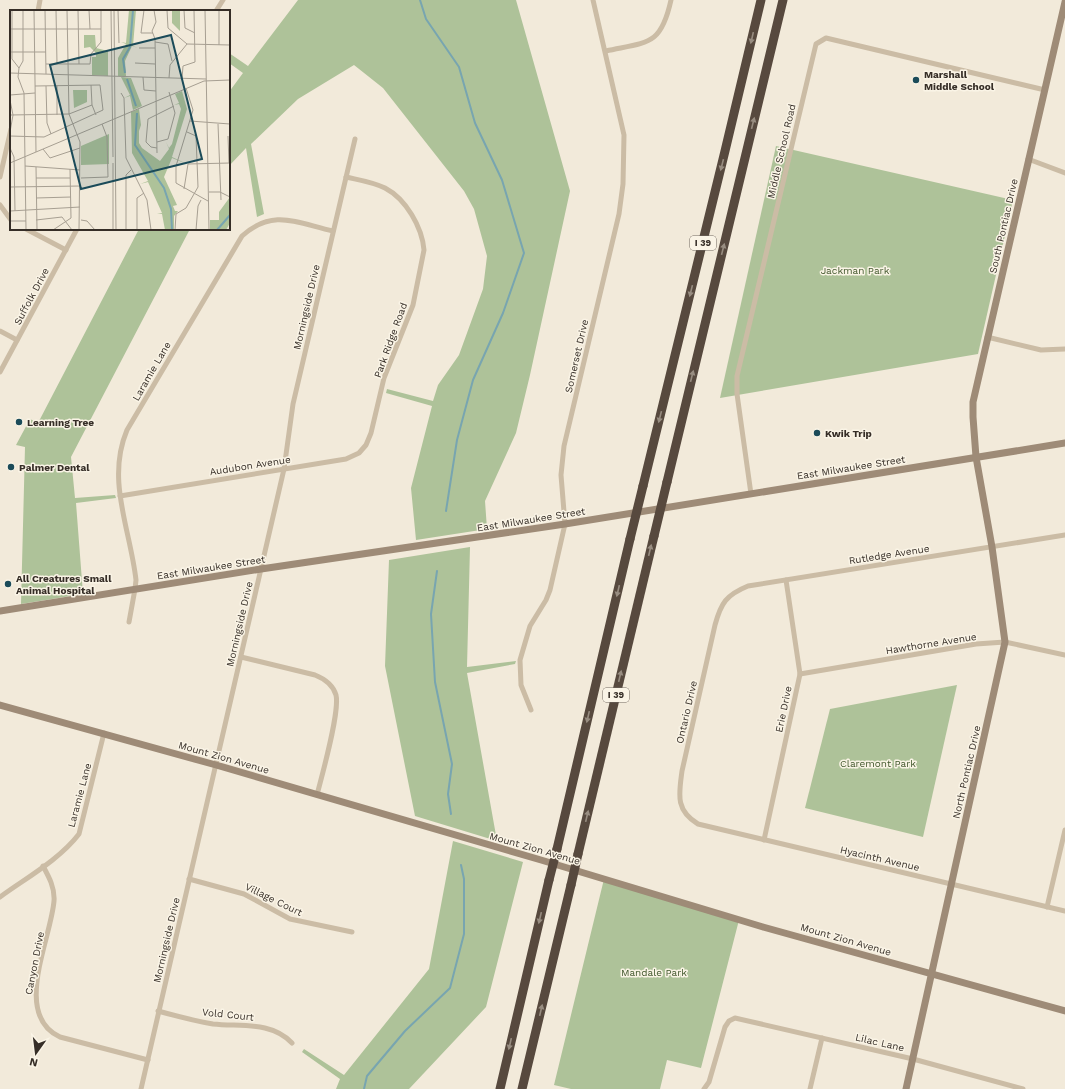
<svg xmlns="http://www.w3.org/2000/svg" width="1065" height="1089" font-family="'Work Sans',sans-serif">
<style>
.green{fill:#aec299}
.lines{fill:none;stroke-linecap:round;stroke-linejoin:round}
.stream{stroke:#78a5b0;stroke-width:2}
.street{stroke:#cbbca5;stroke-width:5}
.secondary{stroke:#9e8b77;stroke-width:7}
.highway{stroke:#57493e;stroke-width:9}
.highway-bridge{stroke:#57493e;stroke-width:9}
.oneway{fill:#988d81}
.poi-dot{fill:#1b4b59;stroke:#faf4e6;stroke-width:1.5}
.labels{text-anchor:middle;stroke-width:3;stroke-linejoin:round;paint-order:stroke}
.shield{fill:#faf4e6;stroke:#716960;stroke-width:1}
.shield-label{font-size:9px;font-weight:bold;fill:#362e27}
.poi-label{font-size:10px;font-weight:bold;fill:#362e27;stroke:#faf4e6;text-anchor:start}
.street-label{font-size:10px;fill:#362e27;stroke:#faf4e6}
.park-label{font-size:10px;fill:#3f552a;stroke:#faf4e6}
.inset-river{fill:none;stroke:#78a5b0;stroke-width:2}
.inset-road{fill:none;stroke:#a79f92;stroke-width:1}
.view{fill:#1b4b59;fill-opacity:0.15;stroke:#1b4b59;stroke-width:2}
.inset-edge{fill:none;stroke:#362e27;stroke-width:2}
</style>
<rect width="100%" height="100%" fill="#f2eada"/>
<g class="green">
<polygon points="298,0 516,0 570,191 530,375 516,433 485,501 487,529 416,540 411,488 432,406 386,393 387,389 433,401 438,385 459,355 483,289 487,256 474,209 464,191 383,88 354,65 298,99 251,144 264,214 257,217 246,148 229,166 229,92 243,73 229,63 229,53 248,66"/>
<polygon points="776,146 1013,200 978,354 720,398"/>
<polygon points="139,229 190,229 71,457 75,498 115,495 116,498 76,503 83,594 21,604 25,447 16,445 30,419 38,423"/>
<polygon points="470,547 467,667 516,661 515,664 467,673 497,841 415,816 385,666 389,560"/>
<polygon points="957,685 923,837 805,808 830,709"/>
<polygon points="453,841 523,862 486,1007 409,1089 336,1089 340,1079 302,1052 304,1049 344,1075 429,969"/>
<polygon points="604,879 739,920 701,1068 667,1060 660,1089 571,1089 554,1085"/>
</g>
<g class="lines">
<g class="stream">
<polyline points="420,0 426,19 459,67 475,123 502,180 524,253 503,313 473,380 457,440 446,511"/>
<polyline points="437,571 431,614 435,682 452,764 448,794 451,814"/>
<polyline points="364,1089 367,1076 405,1031 450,988 464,934 464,879 461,865"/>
</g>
<g class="street">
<polyline points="38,11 40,0"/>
<polyline points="216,11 223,0"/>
<path d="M606 51C648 42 661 46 671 0"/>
<polyline points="1028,159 1065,173"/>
<polyline points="0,177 11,129"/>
<polyline points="0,205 11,220"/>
<polyline points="26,229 66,250"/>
<polyline points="0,331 17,340"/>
<polyline points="987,337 1041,350 1065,349"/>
<polyline points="0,372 77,229"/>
<polyline points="751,494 737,394 737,376 816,44 826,38 1045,90"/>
<path d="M120 496 346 459 359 453 366 445 371 433 384 378 413 305 424 250C422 227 406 199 385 188 373 182 359 180 346 177"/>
<path d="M1065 535 748 586C726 595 721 603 715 625L682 771C679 794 675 810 698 824L1065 911"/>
<path d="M129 622 135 589 136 580C130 528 106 480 127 430L242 236C273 208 297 223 333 231"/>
<path d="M241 657 315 675C325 679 333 685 336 695 340 712 322 775 317 795"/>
<polyline points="800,674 976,644 1005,642 1065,655"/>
<polyline points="531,710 521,685 520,660 530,626 546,600 550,590 565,524 561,475 564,446 619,214 623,184 624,135 593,0"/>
<polyline points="764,840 800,674 786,580"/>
<path d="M43 866C49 877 55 888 54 901 51 939 12 1015 60 1037L148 1060"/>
<polyline points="189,879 244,894 290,919 352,932"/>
<path d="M0 897C26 878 59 860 79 834L104 733"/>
<polyline points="1047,907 1065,830"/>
<path d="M158 1011C176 1016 195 1021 213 1024 241 1027 271 1021 292 1043"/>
<polyline points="141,1089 284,469 293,404 355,139"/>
<polyline points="704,1089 709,1082 725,1027 729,1021 735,1018 913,1059 1023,1089"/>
<polyline points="810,1089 822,1038"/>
</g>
<g class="secondary">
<polyline points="0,611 261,569 565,524 1065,443"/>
<polyline points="0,705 216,765 541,860 763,927 1065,1011"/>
<polyline points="906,1089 1005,642 992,547 976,457 973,417 973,402 1065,2"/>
</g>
<g class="highway">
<polyline points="667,482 783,0"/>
<polyline points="643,486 725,151 761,0"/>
<polyline points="557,849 630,539"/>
<polyline points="578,854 654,536"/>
<polyline points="500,1089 549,880"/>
<polyline points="522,1089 571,885"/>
</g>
<g class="highway-bridge">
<polyline points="654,536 667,482"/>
<polyline points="630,539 643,486"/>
<polyline points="549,880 557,849"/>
<polyline points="571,885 578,854"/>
</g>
</g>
<defs><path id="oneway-solid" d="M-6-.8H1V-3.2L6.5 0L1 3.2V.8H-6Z"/></defs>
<g class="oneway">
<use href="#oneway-solid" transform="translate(752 38) rotate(103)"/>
<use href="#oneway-solid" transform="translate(753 123) rotate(-76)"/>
<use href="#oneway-solid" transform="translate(722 165) rotate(104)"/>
<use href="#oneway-solid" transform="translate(723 249) rotate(-76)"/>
<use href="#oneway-solid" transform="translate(691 291) rotate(104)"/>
<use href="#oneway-solid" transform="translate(692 376) rotate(-76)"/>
<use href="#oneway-solid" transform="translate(660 417) rotate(104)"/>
<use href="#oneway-solid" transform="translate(650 550) rotate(-77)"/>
<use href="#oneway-solid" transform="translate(618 591) rotate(103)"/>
<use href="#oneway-solid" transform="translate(620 676) rotate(-77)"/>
<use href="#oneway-solid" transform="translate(588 717) rotate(103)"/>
<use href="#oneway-solid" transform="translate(587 816) rotate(-77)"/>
<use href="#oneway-solid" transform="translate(540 918) rotate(103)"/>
<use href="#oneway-solid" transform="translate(541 1010) rotate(-77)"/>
<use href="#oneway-solid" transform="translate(510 1044) rotate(103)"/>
</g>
<g class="poi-dot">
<circle cx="916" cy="80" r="4"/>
<circle cx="19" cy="422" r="4"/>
<circle cx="817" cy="433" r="4"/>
<circle cx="11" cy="467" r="4"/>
<circle cx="8" cy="584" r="4"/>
</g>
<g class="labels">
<g class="shield">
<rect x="690" y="236" width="26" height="14" rx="3"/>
<rect x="603" y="688" width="26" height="14" rx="3"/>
</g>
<g class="shield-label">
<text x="703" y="246">I 39</text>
<text x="616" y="698">I 39</text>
</g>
<g class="poi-label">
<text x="924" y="78">Marshall<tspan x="924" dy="12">Middle School</tspan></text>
<text x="27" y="426">Learning Tree</text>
<text x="825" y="437">Kwik Trip</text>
<text x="19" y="471">Palmer Dental</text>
<text x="16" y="582">All Creatures Small<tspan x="16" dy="12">Animal Hospital</tspan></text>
</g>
<g class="street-label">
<text transform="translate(781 151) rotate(-77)" y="4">Middle School Road</text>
<text transform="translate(1003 226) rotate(-77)" y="4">South Pontiac Drive</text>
<text transform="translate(31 296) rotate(-62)" y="4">Suffolk Drive</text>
<text transform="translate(306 307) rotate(-77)" y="4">Morningside Drive</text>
<text transform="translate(390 340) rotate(-70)" y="4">Park Ridge Road</text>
<text transform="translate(576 356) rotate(-77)" y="4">Somerset Drive</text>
<text transform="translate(151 371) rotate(-60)" y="4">Laramie Lane</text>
<text transform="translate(250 465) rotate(-9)" y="4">Audubon Avenue</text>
<text transform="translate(851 467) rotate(-9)" y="4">East Milwaukee Street</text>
<text transform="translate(531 519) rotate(-9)" y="4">East Milwaukee Street</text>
<text transform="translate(889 554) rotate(-9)" y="4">Rutledge Avenue</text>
<text transform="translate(211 567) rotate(-9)" y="4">East Milwaukee Street</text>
<text transform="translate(239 624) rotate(-77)" y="4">Morningside Drive</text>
<text transform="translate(931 643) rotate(-9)" y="4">Hawthorne Avenue</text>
<text transform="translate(783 709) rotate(-78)" y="4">Erie Drive</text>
<text transform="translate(686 712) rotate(-77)" y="4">Ontario Drive</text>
<text transform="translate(224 757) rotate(16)" y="4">Mount Zion Avenue</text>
<text transform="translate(966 772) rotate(-77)" y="4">North Pontiac Drive</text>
<text transform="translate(79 795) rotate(-75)" y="4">Laramie Lane</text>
<text transform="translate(535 848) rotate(16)" y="4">Mount Zion Avenue</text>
<text transform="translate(880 858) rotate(13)" y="4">Hyacinth Avenue</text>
<text transform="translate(274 899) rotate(26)" y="4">Village Court</text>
<text transform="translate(846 939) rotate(16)" y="4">Mount Zion Avenue</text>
<text transform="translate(166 940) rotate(-77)" y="4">Morningside Drive</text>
<text transform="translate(34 963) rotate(-79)" y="4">Canyon Drive</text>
<text transform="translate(228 1014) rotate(6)" y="4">Vold Court</text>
<text transform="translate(880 1042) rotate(13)" y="4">Lilac Lane</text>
</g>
<g class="park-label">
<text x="855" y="274">Jackman Park</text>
<text x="878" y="767">Claremont Park</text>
<text x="654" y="976">Mandale Park</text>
</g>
</g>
<g transform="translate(10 10)">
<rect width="220" height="220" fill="#f2eada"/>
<path d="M119 0H126L123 36 128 38 122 36 115 51 116 66H108V48L116 34 111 32 116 33ZM162 0H170V21L162 13ZM74 25H85L86 38 98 41V66L82 65V47H86V43L80 37 74 38ZM111 67 121 68 132 96 123 100 120 86 114 88 120 85ZM63 80H77V92L64 98ZM172 81 177 99 162 147 177 154 162 148 154 167 167 195 163 196 165 201H168L164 206V220H155L152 204H147L152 203 138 172 130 174 138 171 122 143 121 102 129 99 131 115H137H131L129 121V133L132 138 150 151 159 139 156 132 159 138 162 134 171 99 169 94 164 95 169 93 165 84ZM99 124V154L71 155V136ZM220 187V213L216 220H200V210H209V202Z" fill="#aec299"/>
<path class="inset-river" d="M115 63 113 49 120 37 123 0M117 69 126 96M127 103 125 135 154 178 161 199 162 220M207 220 220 205"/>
<path class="inset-road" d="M2 0V49L9 58M13 0V51L9 58 8 67 14 83 16 220M24 0 26 142M35 0 36 64M46 0 47 54M57 0 59 104 70 132 69 220M68 0 69 54M79 0 80 19M101 0 103 147M104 0 106 220M108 0 109 33M134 0 131 23H143M144 0 146 12 142 21 145 29 147 143M157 0 158 18 177 34 220 35M174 0 175 18 185 23M195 0 199 220M209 0V35M0 19H91M145 32 158 34 162 51M129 38H145M0 42H36M125 53 145 54M36 54H80L81 44 91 32V0M0 63 196 69M133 67 134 80 146 81M159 68 160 55 177 34M172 69 173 56 185 52 184 0M81 75 82 95 86 105M36 76 37 113 41 124M47 76V105M176 78 183 100 166 156V173L198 191M111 83 114 88 116 148 137 190 141 220M0 85 25 83M0 90 3 105 0 122M0 105 59 104 82 95M180 111 220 114M208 114 211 190M0 126 34 127 93 100 90 75 25 76M218 126 219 153M147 132 158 129 165 103 159 82M0 138 4 147 5 201M147 138 141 137 136 132 138 109 164 96M33 139 40 148 70 138M0 153 194 71 220 70M103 153V220M15 156 70 160M26 157 27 220M26 168H60M71 168 98 167 97 127 92 114M0 177 71 176M174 179 178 154 220 153M199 182H210L220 187M26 188 61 187M0 201 70 197M26 210 52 207 62 220M71 210 77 211 85 220M0 211H16M43 220 61 208 60 159M116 220V165L121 160M127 220V188L134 183M165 220 166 204 176 198 188 177 186 126 177 122M186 220 188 196 191 190"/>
<path class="view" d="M161 25 192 149 71 179 40 55Z"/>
<rect width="220" height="220" class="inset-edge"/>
</g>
<g transform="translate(36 1053) rotate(194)" stroke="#faf4e6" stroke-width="3" paint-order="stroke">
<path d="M0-3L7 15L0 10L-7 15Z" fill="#362e27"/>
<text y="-6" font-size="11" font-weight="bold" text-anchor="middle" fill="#362e27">N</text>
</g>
</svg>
